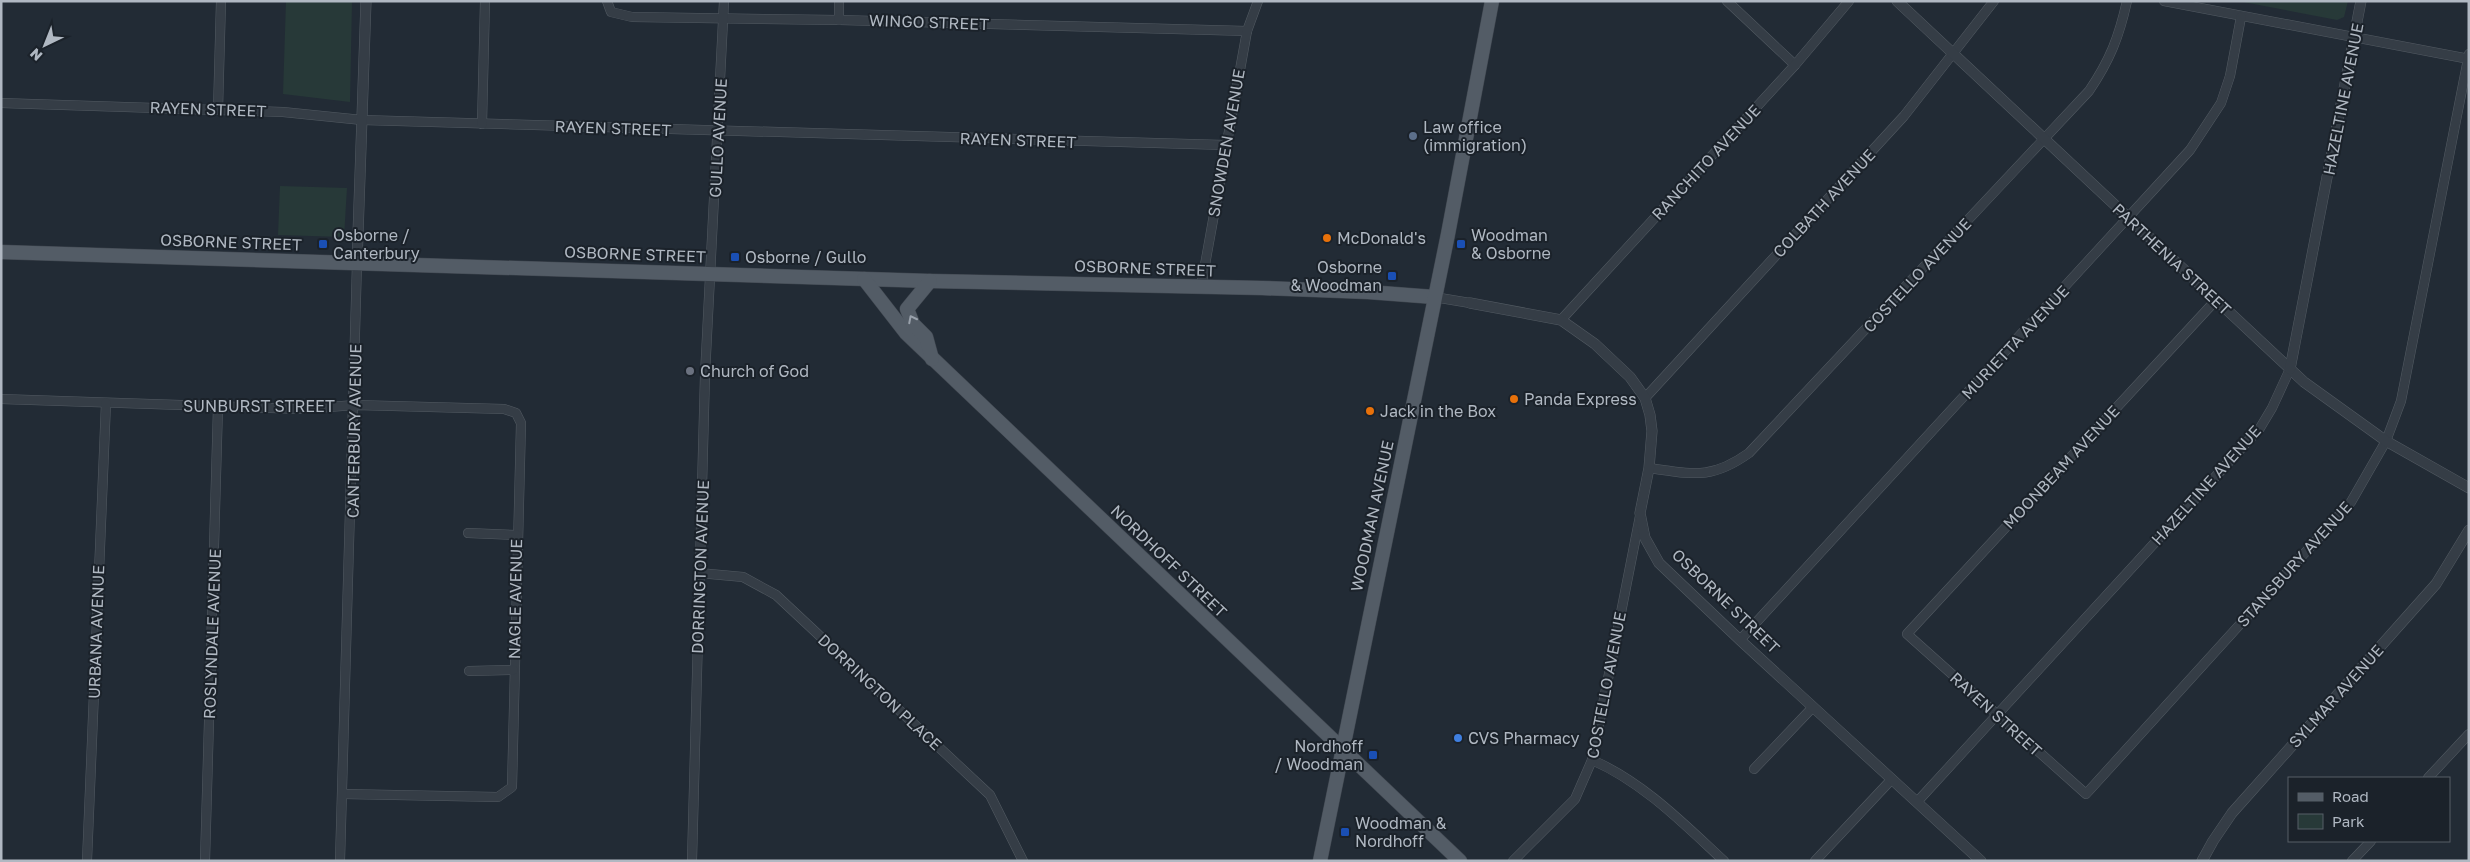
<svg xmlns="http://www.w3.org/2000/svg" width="2470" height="862" font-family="'Golos Text',sans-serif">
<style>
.green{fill:#273938}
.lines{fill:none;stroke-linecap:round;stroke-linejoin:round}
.minor-casing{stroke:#535b63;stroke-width:10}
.tertiary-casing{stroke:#535b63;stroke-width:11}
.primary-casing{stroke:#3f464f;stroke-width:15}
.minor{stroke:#353d46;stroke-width:9}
.tertiary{stroke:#353d46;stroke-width:10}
.primary{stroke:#535c66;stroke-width:14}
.oneway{stroke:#99a1ab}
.service-dot{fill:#5c6f8a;stroke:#1b222a;stroke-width:2}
.food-dot{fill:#e8710a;stroke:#1b222a;stroke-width:2}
.transit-dot{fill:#1a4fb4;stroke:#1b222a;stroke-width:2}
.worship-dot{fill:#6b7280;stroke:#1b222a;stroke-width:2}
.shop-dot{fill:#3f7fe0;stroke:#1b222a;stroke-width:2}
.labels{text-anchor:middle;stroke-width:4;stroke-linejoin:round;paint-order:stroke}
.street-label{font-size:16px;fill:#b0b8c2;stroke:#1b222a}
.poi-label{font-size:16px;fill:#b0b8c2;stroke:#1b222a;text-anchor:start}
</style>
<rect width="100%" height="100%" fill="#222b35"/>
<g class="green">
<polygon points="286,1 352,1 350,102 283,94"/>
<polygon points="2238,1 2348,1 2344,17 2337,20"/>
<polygon points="280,186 347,188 344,237 278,235"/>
</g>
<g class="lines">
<defs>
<g id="minor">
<polyline points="607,1 611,12 632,17 839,20 1247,31"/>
<polyline points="1727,1 1795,65"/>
<polyline points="2164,1 2469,59"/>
<polyline points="839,20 839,1"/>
<polyline points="1,103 283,112 362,120 1225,145"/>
<polyline points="218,110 221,1"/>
<polyline points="482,124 485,1"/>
<polyline points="1201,287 1247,31 1258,1"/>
<polyline points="1434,297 1470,303"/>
<polyline points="2216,300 1907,634 2086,794 2351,502 2386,441 2401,401 2469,54"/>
<polyline points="1561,320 1795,65 1849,1"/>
<polyline points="1645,398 1904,116 1994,1"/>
<polyline points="1,399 303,409 355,405 504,409 516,413 521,423 512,787 498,797 343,794"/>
<path d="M1649 468C1693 474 1711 480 1749 453L2089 91C2110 60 2119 37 2127 1"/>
<polyline points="468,533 517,535"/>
<polyline points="699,573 743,577 776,595 990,795 1023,861"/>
<polyline points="1740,640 2190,150 2221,103 2230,76 2241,17"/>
<polyline points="469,671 513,670"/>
<path d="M1592 760C1643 782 1684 824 1724 861"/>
<polyline points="1754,769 1813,707"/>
<polyline points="2428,778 2469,734"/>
<polyline points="1917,802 2260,428 2272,408 2290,369"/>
<polyline points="87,861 106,403"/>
<polyline points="205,861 218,407"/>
<polyline points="340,861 357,263"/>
<polyline points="692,861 705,375 724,1"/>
<polyline points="1513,861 1575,799 1592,760 1640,516"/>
<polyline points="1815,861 1891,780"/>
<polyline points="2352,861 2371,841"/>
</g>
<g id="tertiary">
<polyline points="1897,1 2304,382 2386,441 2469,488"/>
<polyline points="357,263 366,1"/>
<polyline points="1470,303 1561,320 1595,344 1630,377 1645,398 1650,415 1652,431 1649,468 1640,513 1645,538 1659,563 1740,640 1981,861"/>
<polyline points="2290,369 2361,1"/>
<polyline points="2202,861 2213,841 2232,813 2436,584 2469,530"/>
</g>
<g id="primary">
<polyline points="1,252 930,281 1262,288 1368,292 1434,297"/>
<polyline points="864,279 906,333 1460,861"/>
<polyline points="930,281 907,309 913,324 926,337 932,359"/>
<polyline points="1320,861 1448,234 1492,1"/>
</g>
</defs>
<use href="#minor" class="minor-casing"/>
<use href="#tertiary" class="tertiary-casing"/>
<use href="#primary" class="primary-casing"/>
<use href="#minor" class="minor"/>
<use href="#tertiary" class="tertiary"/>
<use href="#primary" class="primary"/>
</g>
<defs><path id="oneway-chevron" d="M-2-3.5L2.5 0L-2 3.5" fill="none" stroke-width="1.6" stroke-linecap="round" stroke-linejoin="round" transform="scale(1.25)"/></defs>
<use class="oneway" href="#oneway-chevron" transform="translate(912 319) rotate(-117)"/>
<circle class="service-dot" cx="1413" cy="136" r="5"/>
<g class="food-dot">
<circle cx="1327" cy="238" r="5"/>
<circle cx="1514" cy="399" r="5"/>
<circle cx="1370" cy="411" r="5"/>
</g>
<g class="transit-dot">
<rect x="318" y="239" width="10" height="10" rx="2.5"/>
<rect x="1456" y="239" width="10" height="10" rx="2.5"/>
<rect x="730" y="252" width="10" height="10" rx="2.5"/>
<rect x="1387" y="271" width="10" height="10" rx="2.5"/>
<rect x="1368" y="750" width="10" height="10" rx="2.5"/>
<rect x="1340" y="827" width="10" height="10" rx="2.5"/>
</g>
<circle class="worship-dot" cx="690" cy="371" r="5"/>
<circle class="shop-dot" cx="1458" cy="738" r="5"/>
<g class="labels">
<g class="street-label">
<text transform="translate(929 22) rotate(2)" y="6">WINGO STREET</text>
<text transform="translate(2343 99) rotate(-79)" y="6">HAZELTINE AVENUE</text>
<text transform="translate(208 109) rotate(2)" y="6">RAYEN STREET</text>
<text transform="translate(613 128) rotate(2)" y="6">RAYEN STREET</text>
<text transform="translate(718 138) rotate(-87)" y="6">GULLO AVENUE</text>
<text transform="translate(1018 140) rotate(2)" y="6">RAYEN STREET</text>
<text transform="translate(1226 143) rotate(-80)" y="6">SNOWDEN AVENUE</text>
<text transform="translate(1706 162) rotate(-47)" y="6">RANCHITO AVENUE</text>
<text transform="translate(1824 203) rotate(-47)" y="6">COLBATH AVENUE</text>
<text transform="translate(231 242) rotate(2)" y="6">OSBORNE STREET</text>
<text transform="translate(635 254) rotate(2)" y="6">OSBORNE STREET</text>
<text transform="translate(2172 259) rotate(43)" y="6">PARTHENIA STREET</text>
<text transform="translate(1145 268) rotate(2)" y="6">OSBORNE STREET</text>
<text transform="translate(1917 275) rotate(-47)" y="6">COSTELLO AVENUE</text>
<text transform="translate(2015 342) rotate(-47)" y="6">MURIETTA AVENUE</text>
<text x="259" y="412">SUNBURST STREET</text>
<text transform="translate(354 431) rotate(-89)" y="6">CANTERBURY AVENUE</text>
<text transform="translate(2061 467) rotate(-47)" y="6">MOONBEAM AVENUE</text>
<text transform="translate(2206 485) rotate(-48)" y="6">HAZELTINE AVENUE</text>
<text transform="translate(1372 516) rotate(-78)" y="6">WOODMAN AVENUE</text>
<text transform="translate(1169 561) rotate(44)" y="6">NORDHOFF STREET</text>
<text transform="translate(2294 564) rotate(-48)" y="6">STANSBURY AVENUE</text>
<text transform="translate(700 567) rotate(-88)" y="6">DORRINGTON AVENUE</text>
<text transform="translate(515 599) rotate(-89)" y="6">NAGLE AVENUE</text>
<text transform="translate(1726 601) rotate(44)" y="6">OSBORNE STREET</text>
<text transform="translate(96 632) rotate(-88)" y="6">URBANA AVENUE</text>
<text transform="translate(212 634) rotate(-88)" y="6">ROSLYNDALE AVENUE</text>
<text transform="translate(1606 685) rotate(-79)" y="6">COSTELLO AVENUE</text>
<text transform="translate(880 692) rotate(43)" y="6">DORRINGTON PLACE</text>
<text transform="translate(2336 696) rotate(-48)" y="6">SYLMAR AVENUE</text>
<text transform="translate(1996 714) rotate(42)" y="6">RAYEN STREET</text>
</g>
<g class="poi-label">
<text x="1423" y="133">Law office<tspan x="1423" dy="18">(immigration)</tspan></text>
<text x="333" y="241">Osborne /<tspan x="333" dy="18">Canterbury</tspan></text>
<text x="1471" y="241">Woodman<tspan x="1471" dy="18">&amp; Osborne</tspan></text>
<text x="1337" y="244">McDonald's</text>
<text x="745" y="263">Osborne / Gullo</text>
<text x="1382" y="273" text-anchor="end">Osborne<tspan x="1382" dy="18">&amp; Woodman</tspan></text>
<text x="700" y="377">Church of God</text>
<text x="1524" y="405">Panda Express</text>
<text x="1380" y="417">Jack in the Box</text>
<text x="1468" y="744">CVS Pharmacy</text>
<text x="1363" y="752" text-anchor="end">Nordhoff<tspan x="1363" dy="18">/ Woodman</tspan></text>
<text x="1355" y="829">Woodman &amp;<tspan x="1355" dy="18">Nordhoff</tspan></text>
</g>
</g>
<rect width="2470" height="862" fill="none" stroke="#b0b8c2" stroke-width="5"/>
<rect x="2288" y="777" width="162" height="65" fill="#1b222a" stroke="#575e67"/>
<rect x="2298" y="793" width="25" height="8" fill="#535c66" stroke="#575e67"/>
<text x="2332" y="802" font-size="15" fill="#b0b8c2">Road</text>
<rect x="2298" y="814" width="25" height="15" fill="#273938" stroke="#575e67"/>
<text x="2332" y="827" font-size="15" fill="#b0b8c2">Park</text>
<g transform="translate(45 45) rotate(223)" stroke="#1b222a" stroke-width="4" paint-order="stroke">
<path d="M0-4L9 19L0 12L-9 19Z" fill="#b0b8c2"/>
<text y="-8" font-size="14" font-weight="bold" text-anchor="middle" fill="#b0b8c2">N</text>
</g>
</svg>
